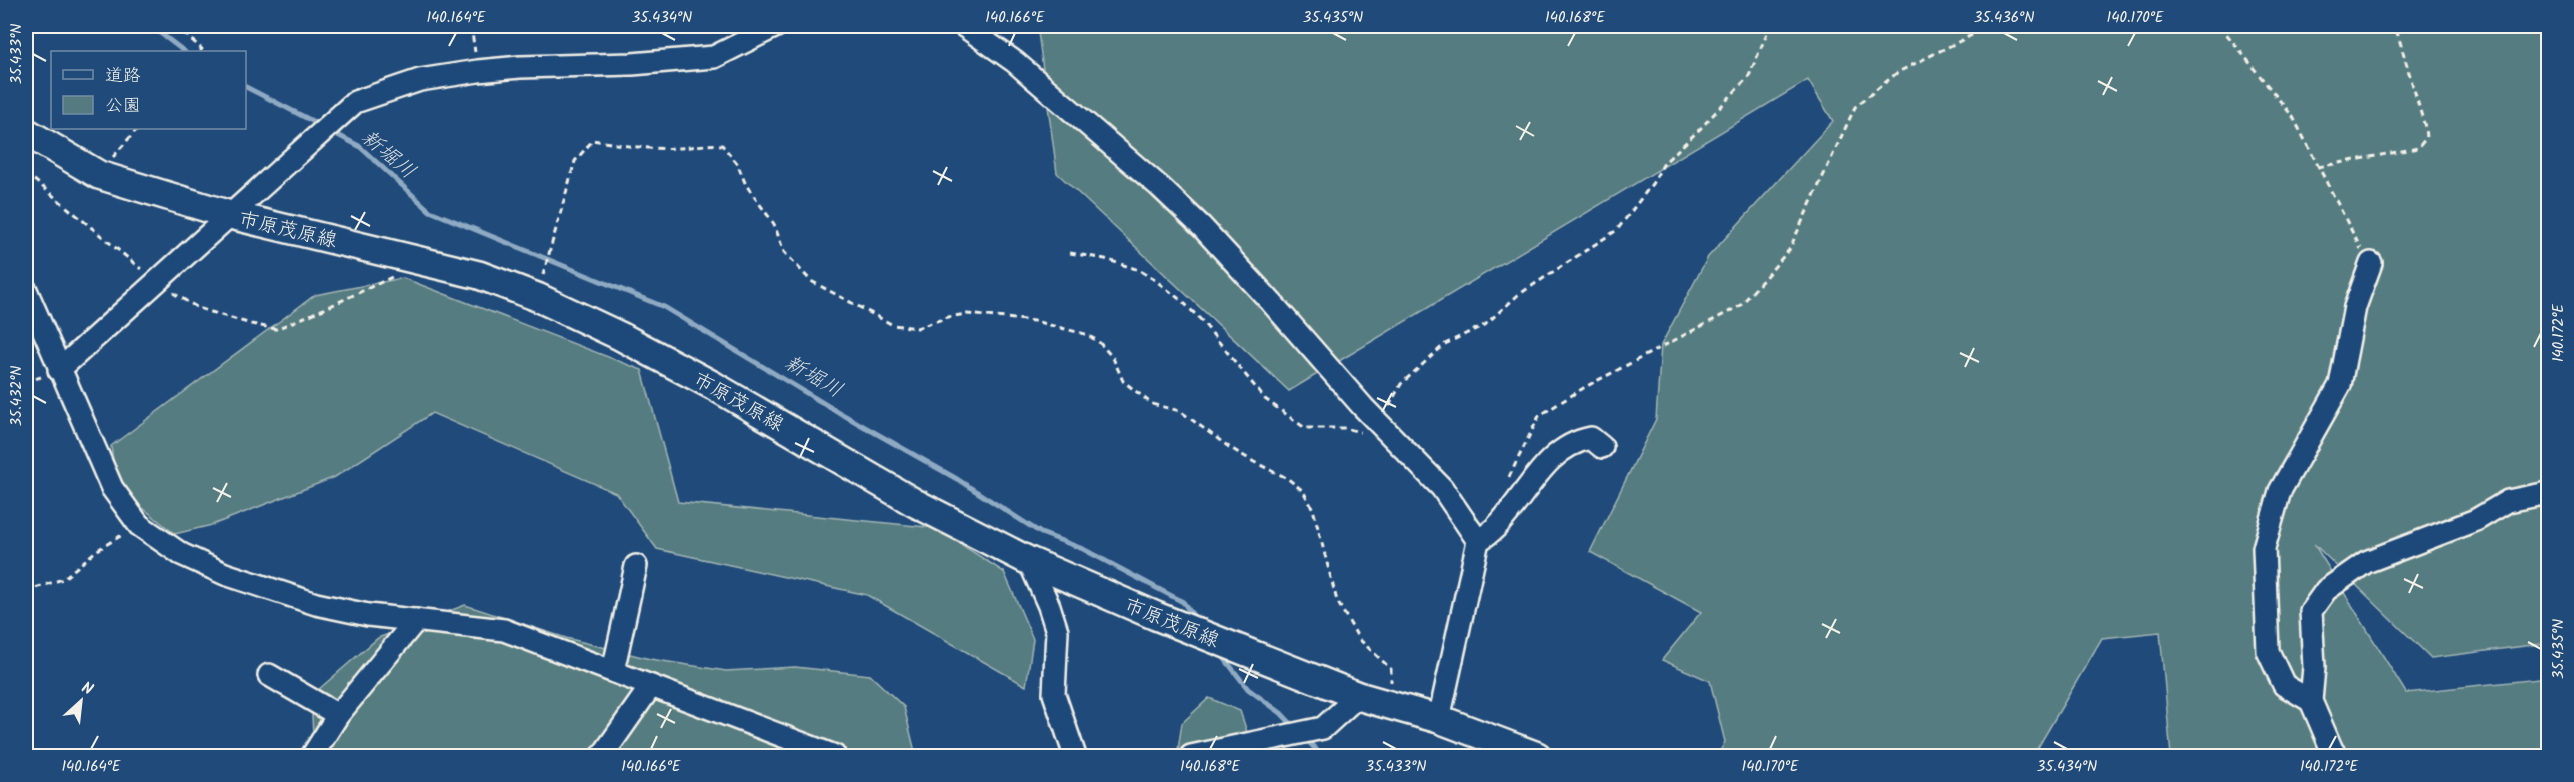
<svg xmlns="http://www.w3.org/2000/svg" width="2574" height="782" font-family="Kalam,'Klee One',sans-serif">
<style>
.green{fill:#557b80;stroke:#a4b6b4;stroke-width:1.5}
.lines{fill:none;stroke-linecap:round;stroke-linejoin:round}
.stream{stroke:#8faac2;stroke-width:5}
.minor-casing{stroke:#f4f1e8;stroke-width:26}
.major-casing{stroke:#f4f1e8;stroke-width:32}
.path{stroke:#f4f1e8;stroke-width:3;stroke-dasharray:6 4.5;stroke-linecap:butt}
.minor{stroke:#1f4a7a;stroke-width:21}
.major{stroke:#1f4a7a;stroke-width:27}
.ticks{fill:none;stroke:#f4f1e8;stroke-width:2}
.labels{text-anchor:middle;stroke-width:4.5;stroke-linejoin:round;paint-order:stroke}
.street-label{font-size:20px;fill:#f4f1e8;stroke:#1f4a7a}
.water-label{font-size:21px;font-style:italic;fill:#dbdfde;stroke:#1f4a7a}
.neatline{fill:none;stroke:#f4f1e8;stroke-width:2}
.ticks-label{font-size:15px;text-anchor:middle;fill:#f4f1e8}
</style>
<rect width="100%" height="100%" fill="#1f4a7a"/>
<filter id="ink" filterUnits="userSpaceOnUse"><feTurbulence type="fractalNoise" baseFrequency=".0167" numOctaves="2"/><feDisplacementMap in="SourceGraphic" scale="12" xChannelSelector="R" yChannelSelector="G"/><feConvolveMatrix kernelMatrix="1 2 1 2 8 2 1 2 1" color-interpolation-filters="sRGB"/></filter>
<g filter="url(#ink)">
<g class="green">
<polygon points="1039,26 2548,26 2548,643 2431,658 2314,544 2406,693 2548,678 2548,756 2171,756 2160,632 2102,638 2037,749 2038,756 1717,756 1725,742 1710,681 1662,660 1701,612 1590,552 1656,419 1661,345 1708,257 1833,121 1808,80 1289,391 1057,173 1038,32"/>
<polygon points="403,278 642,370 678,502 936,528 1004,572 1033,639 1026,686 867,595 657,549 616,493 432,413 335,477 212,525 175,534 117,487 111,446 315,295"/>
<polygon points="465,605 566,638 650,659 726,671 795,667 870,675 904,707 916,756 314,756 311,696 378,638"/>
<polygon points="1209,698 1240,711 1255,756 1177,756 1182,723"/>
</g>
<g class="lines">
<g class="stream">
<polyline points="151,26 185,52"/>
<polyline points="244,86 320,125"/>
<polyline points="330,131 359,146 430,211 664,307 833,409 957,479 1041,533 1083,549 1183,602 1198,622"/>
<polyline points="1221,654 1248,689 1281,713 1296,729"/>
<polyline points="1305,738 1322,756"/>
</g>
<defs>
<g id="minor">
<polyline points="964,26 1015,62 1160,187 1202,227 1272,303 1363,407 1442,488 1478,541"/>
<polyline points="26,290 112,488 139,525 181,554 225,574 316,604 368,615 504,630 835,756"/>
<polyline points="59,370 355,102 420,80 478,71 520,67 632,64 714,57 776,26"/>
<polyline points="1029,561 1049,606 1057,631 1054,694 1075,756"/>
<polyline points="613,671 636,566"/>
<polyline points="269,675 338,715"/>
<polyline points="2311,701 2284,685 2268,651 2264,548 2280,491 2340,385 2355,307 2371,263"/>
<path d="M1439 719 1478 541C1484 537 1491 532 1496 527 1527 496 1544 447 1591 438L1602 447"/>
<polyline points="312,756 338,715 416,620"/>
<polyline points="602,756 651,686"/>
<polyline points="1191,756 1323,728 1358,696"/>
<polyline points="2337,756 2332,750 2311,701 2314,667 2311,611 2326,590 2366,562 2476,520 2508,501 2548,493"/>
</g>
<polyline id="major" points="26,132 99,175 230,215 479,275 537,297 620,336 714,386 915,503 1029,561 1156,616 1358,696 1439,719 1537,756"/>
</defs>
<use href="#minor" class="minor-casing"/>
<use href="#major" class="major-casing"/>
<g class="path">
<polyline points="176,26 202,49 199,52"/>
<polyline points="471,26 475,52"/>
<polyline points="2220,26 2293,117 2361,249"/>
<polyline points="113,157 138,128"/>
<polyline points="2318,167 2418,148 2426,138 2425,127 2398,35 2393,26"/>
<polyline points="26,173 141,269"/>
<polyline points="1070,253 1105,259 1139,270 1155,280 1182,301 1202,321 1265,399 1305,428 1345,428 1360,432"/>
<path d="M543 275 575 161 593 140C620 145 648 150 676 148 692 148 706 143 722 145L737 163 746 185 774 224 784 252 811 281 893 325 917 328 948 317 967 314 1034 321 1085 334 1098 341 1113 358 1123 381 1152 404 1180 411 1229 447 1254 462 1287 478 1303 491 1313 509 1337 601 1359 639 1391 669V682"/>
<polyline points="173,293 198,308 251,324 276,329 324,309 392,277"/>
<polyline points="26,382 41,377"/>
<polyline points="1389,406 1401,384 1445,344 1486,324 1518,295 1617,230 1652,184 1664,163 1700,129 1749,76 1770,26"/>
<polyline points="1509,477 1539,416 1585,387 1740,306 1789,250 1855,107 1898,72 1990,26"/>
<polyline points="26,591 63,579 96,551 122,535"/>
</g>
<use href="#minor" class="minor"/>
<use href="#major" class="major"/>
</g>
</g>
<path class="ticks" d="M662 33 675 40M1333 33 1346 40M2004 33 2017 40M449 46 456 33M1009 46 1015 33M1568 46 1575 33M2128 46 2135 33M33 54 46 61M2098 81 2117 91M2103 95 2112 77M1516 126 1534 136M1520 140 1530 122M933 171 952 181M938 185 947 167M351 216 370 226M355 230 365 212M2534 347 2541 333M1960 353 1979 362M1965 367 1974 348M33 396 46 403M1377 398 1396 407M1382 412 1392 393M795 443 814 452M800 457 809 438M213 488 231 497M217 502 227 483M2404 579 2423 588M2409 593 2418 574M1822 624 1840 633M1826 638 1836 619M2528 642 2541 649M1239 669 1258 678M1244 683 1253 664M657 714 675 723M661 728 671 709M1383 742 1396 749M2054 742 2067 749M91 749 98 736M651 749 657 736M1210 749 1217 736M1770 749 1776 736M2329 749 2336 736"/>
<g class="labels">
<g class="street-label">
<text transform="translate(288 229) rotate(13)" y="7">市原茂原線</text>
<text transform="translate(739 401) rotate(29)" y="7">市原茂原線</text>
<text transform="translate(1172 622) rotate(22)" y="7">市原茂原線</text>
</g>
<g class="water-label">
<text transform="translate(389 154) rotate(40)" y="7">新堀川</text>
<text transform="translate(814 376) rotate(30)" y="7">新堀川</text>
</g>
</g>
<rect width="2574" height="782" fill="none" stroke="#1f4a7a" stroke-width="66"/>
<rect x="51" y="51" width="195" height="78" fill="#1f4a7a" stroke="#748da6" stroke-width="1.5"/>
<rect x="63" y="70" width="30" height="9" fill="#1f4a7a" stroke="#748da6" stroke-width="1.5"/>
<text x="105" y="81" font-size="18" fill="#f4f1e8">道路</text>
<rect x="63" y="96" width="30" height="18" fill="#557b80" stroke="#748da6" stroke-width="1.5"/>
<text x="105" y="111" font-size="18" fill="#f4f1e8">公園</text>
<g transform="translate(81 701) rotate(27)" stroke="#1f4a7a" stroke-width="4.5" paint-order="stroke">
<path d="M0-4.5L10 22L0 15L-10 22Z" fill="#f4f1e8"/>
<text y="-9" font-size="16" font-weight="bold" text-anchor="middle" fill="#f4f1e8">N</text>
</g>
<rect x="33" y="33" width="2508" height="716" class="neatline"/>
<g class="ticks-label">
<text x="456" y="22">140.164°E</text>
<text x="662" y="22">35.434°N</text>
<text x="1015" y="22">140.166°E</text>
<text x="1333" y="22">35.435°N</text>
<text x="1575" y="22">140.168°E</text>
<text x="2004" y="22">35.436°N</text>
<text x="2135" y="22">140.170°E</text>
<text transform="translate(16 54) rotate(-90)" y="5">35.433°N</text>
<text transform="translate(2558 333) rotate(-90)" y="5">140.172°E</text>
<text transform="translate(16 396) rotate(-90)" y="5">35.432°N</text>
<text transform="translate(2558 649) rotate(-90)" y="5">35.435°N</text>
<text x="91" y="771">140.164°E</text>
<text x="651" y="771">140.166°E</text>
<text x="1210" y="771">140.168°E</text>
<text x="1396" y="771">35.433°N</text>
<text x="1770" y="771">140.170°E</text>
<text x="2067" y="771">35.434°N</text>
<text x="2329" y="771">140.172°E</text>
</g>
</svg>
